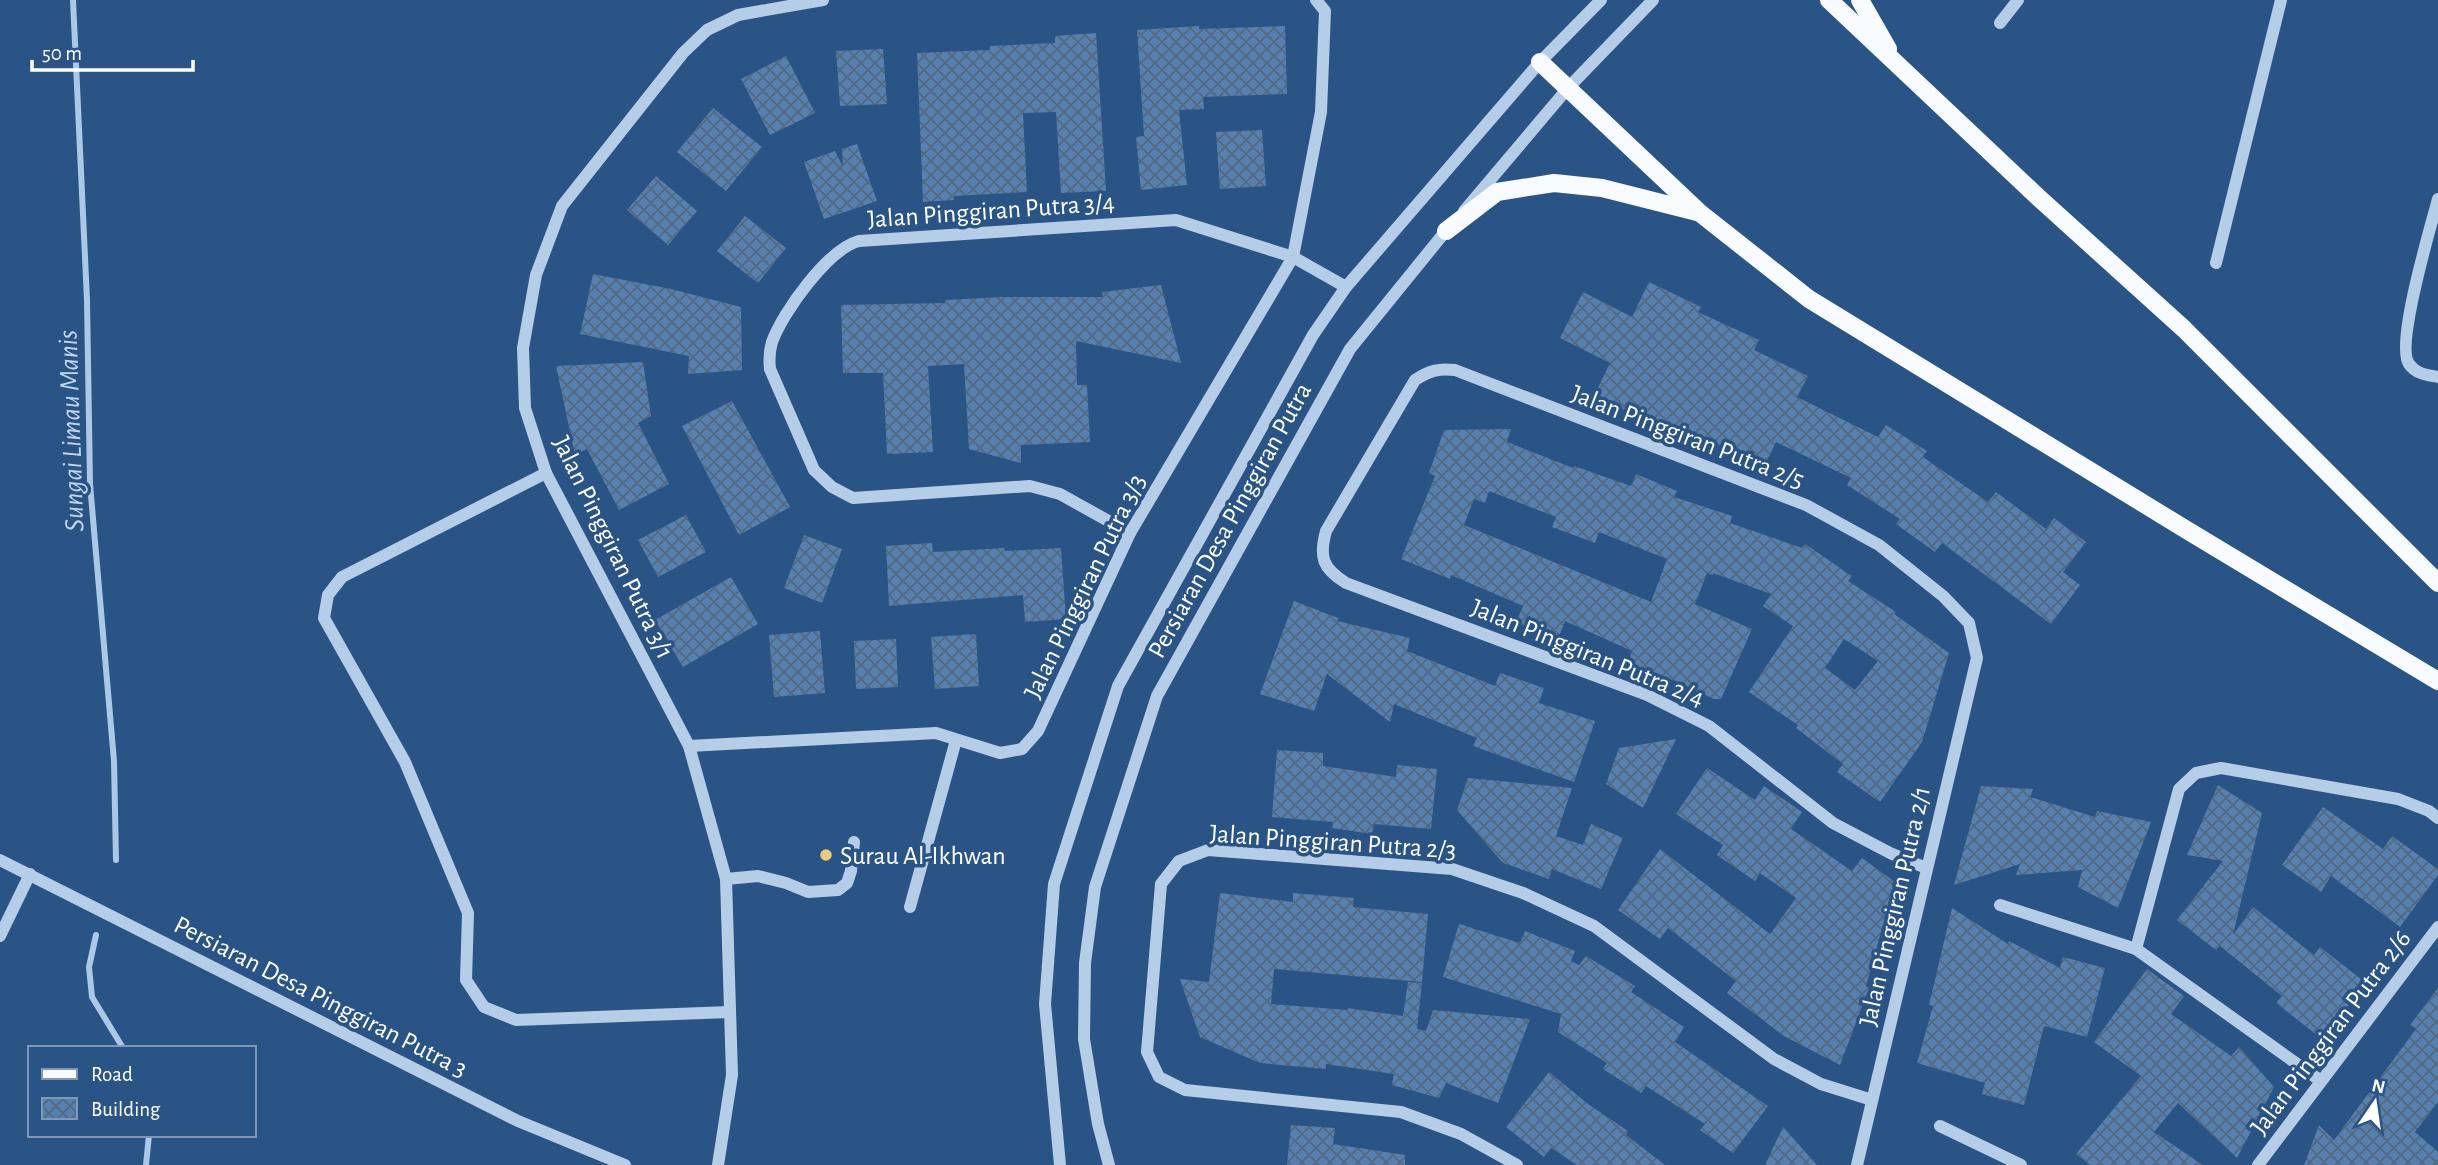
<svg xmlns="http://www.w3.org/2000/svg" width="2438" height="1165" font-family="'Alegreya Sans',sans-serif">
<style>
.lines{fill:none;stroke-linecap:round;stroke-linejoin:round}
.stream{stroke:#abc8e7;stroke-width:6}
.building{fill:url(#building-cross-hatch);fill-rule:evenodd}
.minor{stroke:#b6cde7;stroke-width:12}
.major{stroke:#f7fafe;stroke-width:18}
.poi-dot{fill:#edcb7e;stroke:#2b5486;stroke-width:2.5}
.labels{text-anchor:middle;stroke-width:7;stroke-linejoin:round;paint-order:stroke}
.street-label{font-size:26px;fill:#fff;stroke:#2b5486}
.poi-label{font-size:26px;fill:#fff;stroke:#2b5486;text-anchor:start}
.water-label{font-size:28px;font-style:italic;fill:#c2d7ef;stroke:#2b5486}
</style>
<defs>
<pattern id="building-cross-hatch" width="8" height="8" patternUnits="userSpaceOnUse" patternTransform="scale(1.75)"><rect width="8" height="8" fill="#5780af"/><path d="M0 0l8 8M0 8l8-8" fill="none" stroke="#526982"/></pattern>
</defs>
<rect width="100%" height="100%" fill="#2b5486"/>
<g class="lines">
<g class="stream">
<polyline points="73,0 87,300 90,484 114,761 116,860"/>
<polyline points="96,935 89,967 92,997 123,1048"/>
<polyline points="146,1165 149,1135"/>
</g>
</g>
<g class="building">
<polygon points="1199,26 1199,29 1285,26 1287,94 1203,97 1204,109 1179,110 1187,185 1141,190 1136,137 1144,136 1137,30"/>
<polygon points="1096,33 1106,191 1061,193 1056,112 1023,113 1027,192 954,196 954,200 923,202 917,53 990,50 990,46 1055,43 1055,36"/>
<polygon points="883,49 887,104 840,106 836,51"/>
<polygon points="786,56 815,113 770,135 741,79"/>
<polygon points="713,108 762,147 726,191 677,152"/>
<polygon points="1262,130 1266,186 1220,189 1216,132"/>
<polygon points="857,144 877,201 824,219 804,162 835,151 843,167 842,149"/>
<polygon points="656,176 697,211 668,245 627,210"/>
<polygon points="745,216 786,248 758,283 717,251"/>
<polygon points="593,274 671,289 741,307 742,370 688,374 689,356 580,334"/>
<polygon points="1649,282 1701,307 1698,312 1759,340 1754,350 1808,376 1797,397 1878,437 1886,425 1927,451 1923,457 1988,502 1996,492 2046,529 2054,518 2086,542 2063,572 2080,585 2051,624 1942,543 1935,552 1896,524 1900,519 1847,485 1851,478 1776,442 1764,467 1712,442 1709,449 1594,396 1610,363 1560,338 1583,292 1632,317"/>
<polygon points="1161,285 1181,363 1076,341 1077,385 1087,385 1090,442 1021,445 1021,463 969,449 964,364 928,366 933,452 887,454 883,373 843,373 841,305 945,303 945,300 1002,297 1103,297 1102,292"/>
<polygon points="643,362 651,416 638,423 669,484 619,510 587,449 575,455 556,366"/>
<polygon points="732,401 790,507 739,535 682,426"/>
<path d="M1511 429 1507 442 1573 468 1574 466 1631 486 1636 474 1677 491 1674 497 1732 516 1730 523 1802 548 1805 544 1852 576 1848 581 1896 612 1894 614 1949 653 1922 742 1880 802 1837 772 1843 764 1796 728 1798 725 1749 692 1793 626 1763 606 1771 594 1713 573V575L1707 573 1695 604 1752 629 1721 699H1714L1678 682 1628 663 1632 651 1565 621 1558 639 1516 622 1523 606 1451 575 1450 579 1401 559 1435 476 1429 473 1444 430ZM1489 491 1556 517 1552 527 1595 543 1599 532 1667 559 1651 602 1464 525 1474 499 1485 503ZM1844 639 1878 661 1855 690 1825 668Z"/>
<polygon points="686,515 706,552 658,577 638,540"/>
<polygon points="804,535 842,549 822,603 784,588"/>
<polygon points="932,543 933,552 1005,548 1005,551 1061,548 1066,619 1025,622 1023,595 889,606 886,546"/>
<polygon points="731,577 758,624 683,667 655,620"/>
<polygon points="1294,601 1338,618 1337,621 1410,638 1407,651 1495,686 1500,673 1544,688 1539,703 1595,721 1574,782 1473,746 1477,738 1394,704 1390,722 1327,674 1314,711 1260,694"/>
<polygon points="820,631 825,693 774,697 769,635"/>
<polygon points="976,634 979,686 935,689 931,637"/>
<polygon points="896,639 898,687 856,689 854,641"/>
<polygon points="1676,739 1643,808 1606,784 1619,748"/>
<polygon points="1277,750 1323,753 1323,766 1396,777 1397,765 1437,769 1431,829 1374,824 1372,834 1332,828 1333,822 1272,817"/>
<polygon points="1707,768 1755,800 1764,786 1802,812 1791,829 1852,871 1862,858 1895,882 1866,986 1869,988 1840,1065 1784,1036 1727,993 1736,981 1668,928 1660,939 1618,910 1660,849 1770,934 1796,898 1760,873 1755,881 1717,855 1723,845 1676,814"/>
<polygon points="1468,778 1572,788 1556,836 1583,845 1591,824 1623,838 1601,889 1552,869 1549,879 1503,863 1457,810"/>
<polygon points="2218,785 2262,813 2233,935 2253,907 2314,955 2320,947 2366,983 2322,1039 2276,1003 2282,996 2220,946 2216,950 2177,920 2223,861 2187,855"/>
<polygon points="1981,786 2033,789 2030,797 2095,817 2097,811 2151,822 2118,908 2078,887 2082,870 2016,875 2020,864 1954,885"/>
<polygon points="2323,807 2383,849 2392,836 2438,869 2438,875 2400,927 2331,876 2321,892 2282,865"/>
<polygon points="1220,893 1293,902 1293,893 1354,898 1353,907 1428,914 1422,982 1274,969 1271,1004 1348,1010 1348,1008 1403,1016 1408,982 1422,983 1417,1029 1426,1031 1433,1010 1530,1019 1498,1103 1446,1083 1439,1098 1392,1085 1394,1074 1326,1064 1326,1069 1260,1063 1200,1037 1180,979 1209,982"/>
<polygon points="1952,908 2008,944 2009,941 2060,968 2063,957 2105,968 2087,1037 2044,1026 2024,1105 1982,1094 1985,1083 1917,1063 1933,1006 1929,1005"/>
<polygon points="1459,924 1520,943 1525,931 1575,951 1571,961 1579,965 1586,956 1635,986 1631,992 1684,1027 1675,1042 1768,1106 1733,1153 1700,1130 1705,1124 1646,1086 1641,1093 1603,1069 1607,1063 1558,1032 1561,1014 1443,977"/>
<polygon points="2147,969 2184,996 2171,1014 2231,1056 2239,1047 2274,1087 2237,1158 2178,1103 2154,1132 2203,1165 2090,1165 2076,1154 2141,1076 2094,1042"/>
<polygon points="2438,988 2438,1102 2415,1132 2438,1152 2438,1165 2304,1165 2319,1125 2334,1140 2416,1029 2410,1025"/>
<polygon points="1549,1072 1588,1104 1628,1131 1626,1135 1665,1165 1577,1165 1551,1148 1544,1157 1506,1127"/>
<polygon points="1291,1125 1335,1128 1333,1144 1405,1155 1405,1165 1287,1165"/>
<polygon points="1783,1127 1817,1165 1765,1165"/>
</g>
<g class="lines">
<g class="minor">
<polyline points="2000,23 2018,0"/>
<path d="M2438 199C2431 226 2395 345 2409 364 2416 374 2427 375 2438 377"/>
<polyline points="1464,211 1568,88 1653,0"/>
<polyline points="2216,263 2281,0"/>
<polyline points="546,473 342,577 328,595 324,618 405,762 468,913 466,980 484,1007 516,1020 730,1012"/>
<path d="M1130 533 1060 494 1030 486 853 498 832 487 814 470 770 369C769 360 769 352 772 342 783 312 828 249 859 241L1176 220 1293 257 1346 287"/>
<polyline points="689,746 936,733 1000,753 1022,749 1038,731 1130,533 1293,257 1321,112 1325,11 1316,0"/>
<polyline points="0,860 518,1121 625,1165"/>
<polyline points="726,879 758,876 786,883 808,892 838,890 847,883 851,871 854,842"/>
<polyline points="2000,905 2136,949 2321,1081"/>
<polyline points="910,907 956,740"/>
<polyline points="0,936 30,874"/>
<polyline points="2136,949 2179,789 2196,773 2221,768 2398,799 2429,811 2438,818"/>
<polyline points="1940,1126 2021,1165"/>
<polyline points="718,1165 732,1075 726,879 689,746 546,473 525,408 523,348 536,275 562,206 683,53 707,30 738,15 823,0"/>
<polyline points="1060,1165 1045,1004 1054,884 1118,686 1313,335 1346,287 1540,62 1601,0"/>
<polyline points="1109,1165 1098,1124 1084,1039 1085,963 1095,887 1157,696 1350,349 1449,227"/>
<polyline points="1517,1165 1461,1134 1401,1112 1185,1090 1159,1077 1147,1052 1161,884 1179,861 1208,850 1452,869 1523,893 1594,926 1774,1059 1821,1084 1872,1100"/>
<path d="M1857 1165 1977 658 1969 623 1943 596 1879 545 1806 505 1455 370C1438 368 1429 371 1415 380L1326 531C1319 557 1322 568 1346 583L1647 695 1709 726 1833 823 1890 853 1926 868"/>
<polyline points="2258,1165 2438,927"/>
</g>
<g class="major">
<polyline points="1829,0 2039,198 2184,329 2438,583"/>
<polyline points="1860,0 1888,49"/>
<polyline points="1540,62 1700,213 1809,299 2190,532 2438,681"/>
<polyline points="1446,231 1497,192 1554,183 1602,188 1697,212"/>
</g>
</g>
<circle class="poi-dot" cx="826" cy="855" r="7"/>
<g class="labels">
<g class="street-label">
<text transform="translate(991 210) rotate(-4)" y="9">Jalan Pinggiran Putra 3/4</text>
<text transform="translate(1688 436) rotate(21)" y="9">Jalan Pinggiran Putra 2/5</text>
<text transform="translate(1229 520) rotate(-61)" y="9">Persiaran Desa Pinggiran Putra</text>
<text transform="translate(614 547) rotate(64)" y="9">Jalan Pinggiran Putra 3/1</text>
<text transform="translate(1084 586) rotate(-64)" y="9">Jalan Pinggiran Putra 3/3</text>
<text transform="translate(1588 652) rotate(22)" y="9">Jalan Pinggiran Putra 2/4</text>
<text transform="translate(1333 841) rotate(4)" y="9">Jalan Pinggiran Putra 2/3</text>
<text transform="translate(1894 906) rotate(-77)" y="9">Jalan Pinggiran Putra 2/1</text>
<text transform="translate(321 996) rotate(27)" y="9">Persiaran Desa Pinggiran Putra 3</text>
<text transform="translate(2330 1032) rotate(-53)" y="9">Jalan Pinggiran Putra 2/6</text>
</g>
<g class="poi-label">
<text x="840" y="864">Surau Al-Ikhwan</text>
</g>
<g class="water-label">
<text transform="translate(70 431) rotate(-92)" y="10">Sungai Limau Manis</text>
</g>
</g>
<rect x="28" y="1046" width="228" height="91" fill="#2b5486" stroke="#8098b6" stroke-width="2"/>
<rect x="42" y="1069" width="35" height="10" fill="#f7fafe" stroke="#8098b6" stroke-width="2"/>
<text x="91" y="1081" font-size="21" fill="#ffffff">Road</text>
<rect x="42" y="1098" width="35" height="21" fill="url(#building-cross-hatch)" stroke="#8098b6" stroke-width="2"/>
<text x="91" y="1116" font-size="21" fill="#ffffff">Building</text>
<g transform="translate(2375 1102) rotate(13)" stroke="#2b5486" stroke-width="5" paint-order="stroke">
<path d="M0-5L12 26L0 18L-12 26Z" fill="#ffffff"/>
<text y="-10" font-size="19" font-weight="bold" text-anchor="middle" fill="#ffffff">N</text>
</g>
<path d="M32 60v10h161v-10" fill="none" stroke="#ffffff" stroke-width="3.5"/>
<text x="42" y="60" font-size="21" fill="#ffffff" stroke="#2b5486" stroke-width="5" paint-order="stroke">50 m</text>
</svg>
